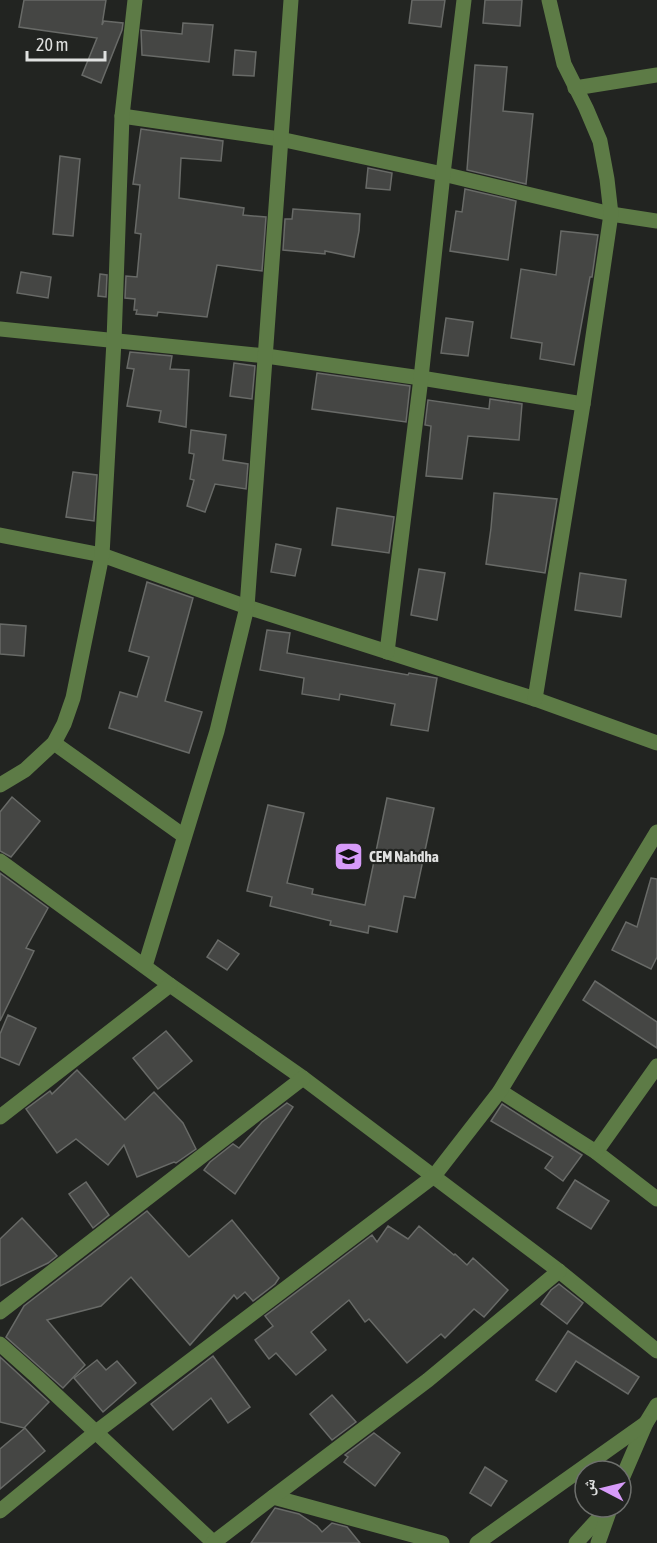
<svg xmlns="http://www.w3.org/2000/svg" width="657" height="1543" font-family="'Asap Condensed','Noto Naskh Arabic',sans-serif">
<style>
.building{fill:#454644;stroke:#686a67;stroke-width:1.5}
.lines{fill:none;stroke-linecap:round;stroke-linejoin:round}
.minor{stroke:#5d7b46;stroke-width:15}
.labels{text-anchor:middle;stroke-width:4.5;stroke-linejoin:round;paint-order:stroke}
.poi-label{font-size:15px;font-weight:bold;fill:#e0e1e0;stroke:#222421;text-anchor:start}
</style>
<rect width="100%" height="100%" fill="#222421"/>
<g class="building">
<polygon points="24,0 106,0 102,25 104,21 123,23 122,30 101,83 82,75 97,38 19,27"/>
<polygon points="412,0 445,0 441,27 409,23"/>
<polygon points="485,0 522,0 520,26 483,23"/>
<polygon points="183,23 213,25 209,62 142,55 141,30 182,34"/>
<polygon points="235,50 256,52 254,76 233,75"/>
<polygon points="475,65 507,67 503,111 533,114 526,184 467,170"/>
<polygon points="141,129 223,141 221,161 181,158 179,198 244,208 243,215 266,217 262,271 217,265 207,317 158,312 157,316 136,314 137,310 134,310 135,299 125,298 126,276 137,277 141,234 135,233 140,185 133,184"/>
<polygon points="60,156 80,159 73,236 53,234"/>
<polygon points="368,168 392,173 390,190 366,188"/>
<polygon points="465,189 516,201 508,260 450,251 456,211 462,212"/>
<polygon points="293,209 360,214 359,231 354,257 325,251 325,254 283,250 285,219 292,219"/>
<polygon points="561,231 598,235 592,277 590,277 574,365 540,359 542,343 511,338 521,269 556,275"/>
<polygon points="21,272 51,277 48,298 17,293"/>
<polygon points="100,274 107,275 106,297 98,296"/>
<polygon points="446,318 473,322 468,356 441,353"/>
<polygon points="130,352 172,356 170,369 189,370 186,427 159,422 161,411 127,406 134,369 127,368"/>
<polygon points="234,363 255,366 252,399 230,396"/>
<polygon points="317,373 410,386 406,422 312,409"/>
<polygon points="490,399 522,404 519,440 468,436 462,479 426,476 431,426 425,425 428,400 489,409"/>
<polygon points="191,430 226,435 223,460 248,464 246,489 215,484 205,512 187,506 194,480 190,479 194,454 189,453"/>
<polygon points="73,472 97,475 94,521 66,517"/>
<polygon points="494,493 557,499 545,573 486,564 491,528"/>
<polygon points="337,508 394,517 389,553 332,545"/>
<polygon points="276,544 301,549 295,576 271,572"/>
<polygon points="419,569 445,573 437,620 411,615"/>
<polygon points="580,573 626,580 621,617 575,610"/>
<polygon points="147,582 193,598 165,701 202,712 189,753 109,728 120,692 137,697 149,657 129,651"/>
<polygon points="0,624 26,626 24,656 0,654"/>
<polygon points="267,630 290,633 287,653 408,675 409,673 437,678 428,731 391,725 395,704 340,694 339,700 302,694 304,678 260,670"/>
<polygon points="12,797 40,821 11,857 0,851 0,812"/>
<polygon points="387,798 434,808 415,898 404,896 397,932 369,926 368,933 330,925 331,921 270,906 272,897 247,891 268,805 304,813 287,883 313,889 312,894 365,905"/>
<polygon points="0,873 48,908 26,948 34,951 0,1021"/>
<polygon points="651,878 657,879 657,957 651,969 612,950 626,922 637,927"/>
<polygon points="218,940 239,954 227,970 207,957"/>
<polygon points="595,981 657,1022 657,1048 583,1000"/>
<polygon points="8,1015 36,1028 19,1065 0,1057 0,1034"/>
<polygon points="166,1031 192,1061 158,1089 133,1058"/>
<polygon points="77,1070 125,1120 154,1092 183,1123 196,1149 176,1163 174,1162 137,1177 124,1145 108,1165 76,1139 57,1153 26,1109 50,1091 52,1094"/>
<polygon points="287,1103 293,1107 235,1194 204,1170 210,1162 233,1144 239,1148 262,1122"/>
<polygon points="502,1104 582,1155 563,1181 545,1168 553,1157 491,1121"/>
<polygon points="575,1180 609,1201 591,1229 557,1208"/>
<polygon points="86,1182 109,1215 93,1228 69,1194"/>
<polygon points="147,1211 189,1257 232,1220 279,1278 275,1284 253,1301 245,1292 237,1299 234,1295 190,1345 131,1277 101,1306 47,1320 85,1365 63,1388 6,1337 24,1306"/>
<polygon points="22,1218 57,1256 48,1263 0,1286 0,1239"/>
<polygon points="388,1226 408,1239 419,1226 454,1255 455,1254 467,1265 473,1258 508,1290 484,1317 474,1309 445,1338 441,1334 407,1363 369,1319 365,1322 349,1300 311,1332 326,1350 296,1375 276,1353 269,1359 255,1340 273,1326 265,1316 372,1235 377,1242"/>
<polygon points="559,1284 583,1303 567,1324 541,1304 551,1290"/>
<polygon points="568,1331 639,1377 628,1394 576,1361 556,1392 536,1380"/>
<polygon points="213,1356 250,1407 228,1423 211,1398 173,1430 151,1404"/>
<polygon points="0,1357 49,1402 24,1428 0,1422"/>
<polygon points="97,1360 106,1370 117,1361 136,1383 103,1412 74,1378"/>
<polygon points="332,1395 356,1422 332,1440 310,1414"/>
<polygon points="25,1428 45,1451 0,1489 0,1449"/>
<polygon points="374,1433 400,1453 375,1486 344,1462 348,1457 345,1455"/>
<polygon points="485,1467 507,1481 491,1506 470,1493"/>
<polygon points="275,1508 299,1514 317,1526 322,1532 332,1523 347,1527 360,1543 251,1543"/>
</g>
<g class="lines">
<g class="minor">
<polyline points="575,88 657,75"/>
<polyline points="122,116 280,139 443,174 611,214 657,221"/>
<polyline points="0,329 266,356 421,378 583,404"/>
<polyline points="0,535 102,555 247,607 535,699 657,743"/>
<polyline points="387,652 421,378 443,174 464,0"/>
<polyline points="535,699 583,404 611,214 607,179 600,141 586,108 564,64 549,0"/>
<polyline points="54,743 184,836"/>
<polyline points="0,785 25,770 54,743 64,724 73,698 102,555 114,341 122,116 135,0"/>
<polyline points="0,861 170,985 303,1078 559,1271 657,1351"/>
<polyline points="145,966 217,731 247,607 291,0"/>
<polyline points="500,1091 596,1152 657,1199"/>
<polyline points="0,1117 170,985"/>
<polyline points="596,1152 657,1066"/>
<polyline points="0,1312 303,1078"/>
<polyline points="0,1344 37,1377 214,1543"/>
<polyline points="621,1481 646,1423 657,1405"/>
<polyline points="273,1497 442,1543"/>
<polyline points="0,1511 96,1432 434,1176 500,1091 657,832"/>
<polyline points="213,1543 273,1497 428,1380 559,1271"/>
<polyline points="477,1543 646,1423"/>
<polyline points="576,1543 609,1507"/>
<polyline points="598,1543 609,1512"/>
</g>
</g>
<defs>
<symbol id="school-square" viewBox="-11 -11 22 22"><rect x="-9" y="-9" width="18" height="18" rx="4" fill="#d79bf9" stroke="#222421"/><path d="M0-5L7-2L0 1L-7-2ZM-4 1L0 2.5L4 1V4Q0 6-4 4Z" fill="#111"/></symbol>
</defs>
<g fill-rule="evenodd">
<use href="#school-square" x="332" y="840" width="33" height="33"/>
</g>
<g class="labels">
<g class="poi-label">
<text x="369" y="862">CEM Nahdha</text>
</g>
</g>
<g transform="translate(603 1489) rotate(277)"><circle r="28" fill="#222421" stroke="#6e706d" stroke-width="1.5"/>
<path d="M0-4.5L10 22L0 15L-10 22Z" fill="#d79bf9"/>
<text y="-9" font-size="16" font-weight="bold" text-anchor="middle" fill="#e0e1e0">ش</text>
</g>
<path d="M27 51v9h78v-9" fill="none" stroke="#e0e1e0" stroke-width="3"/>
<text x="36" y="51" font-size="18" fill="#e0e1e0" stroke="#222421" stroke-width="4.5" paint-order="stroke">20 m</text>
</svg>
